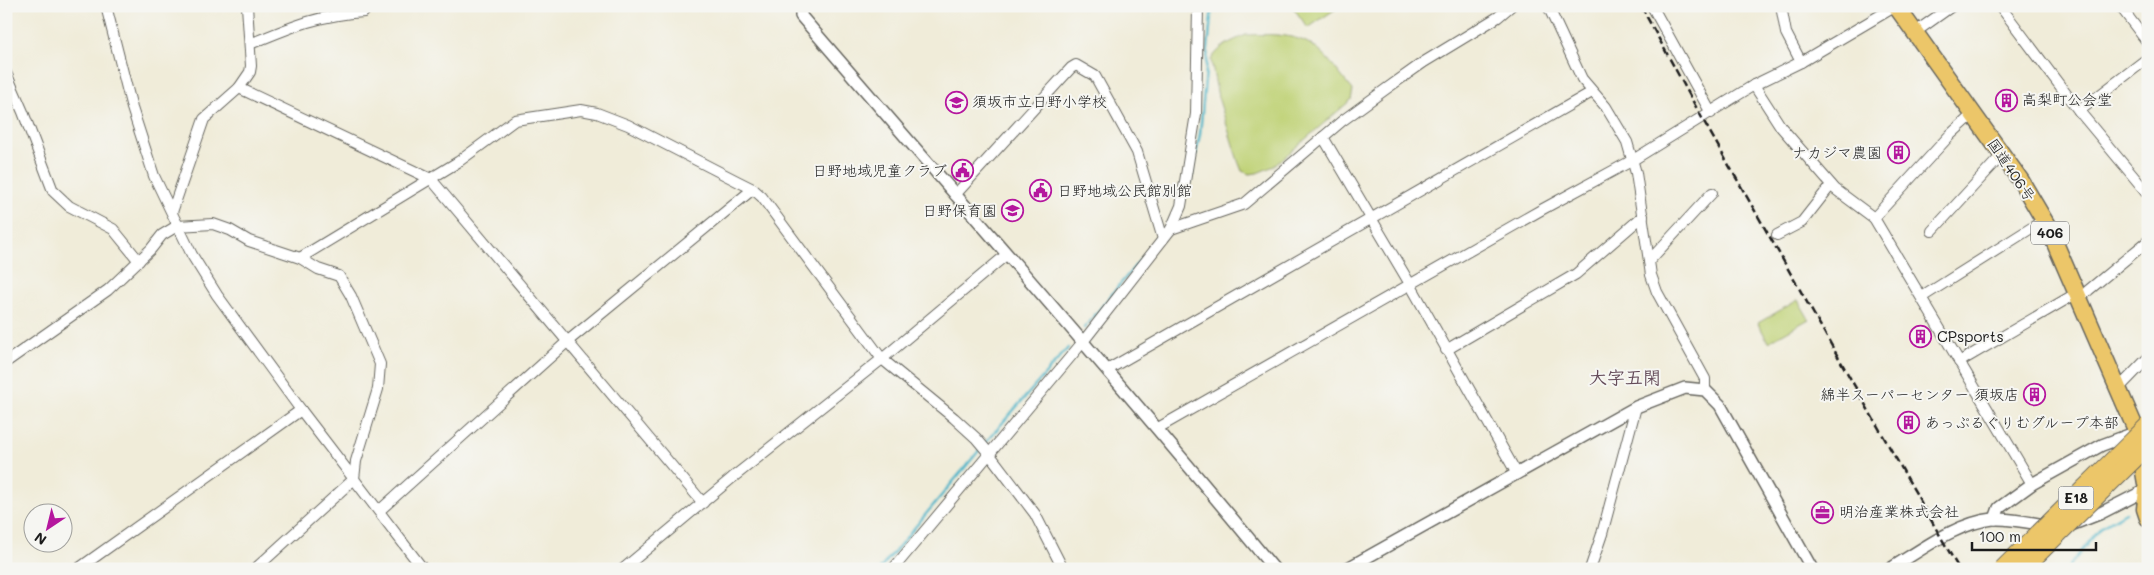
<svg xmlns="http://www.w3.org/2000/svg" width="2154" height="575" font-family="Mali,'Klee One',sans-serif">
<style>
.green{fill:#bfd276;stroke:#6e7749}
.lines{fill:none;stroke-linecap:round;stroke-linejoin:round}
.stream{stroke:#4bb5c9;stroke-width:2.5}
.minor-casing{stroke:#66655e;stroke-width:12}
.tertiary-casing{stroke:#66655e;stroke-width:14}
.trunk-casing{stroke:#66655e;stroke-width:19}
.minor{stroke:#fff;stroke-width:10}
.tertiary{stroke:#fff;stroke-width:11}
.trunk{stroke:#ecc669;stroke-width:16}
.rail{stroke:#1c1c1c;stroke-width:2.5;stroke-dasharray:8 4;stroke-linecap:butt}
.motorway-bridge-casing{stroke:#66655e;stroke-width:20;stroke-linecap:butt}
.motorway-bridge{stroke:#ecc669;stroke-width:18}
.labels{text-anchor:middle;stroke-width:4;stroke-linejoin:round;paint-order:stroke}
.shield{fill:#f6f6f2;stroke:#5d5d5c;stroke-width:1}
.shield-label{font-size:14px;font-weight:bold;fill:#1c1c1c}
.poi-label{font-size:15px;fill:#1c1c1c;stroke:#f6f6f2;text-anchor:start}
.street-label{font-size:15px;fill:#1c1c1c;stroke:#f6f6f2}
.quarter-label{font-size:18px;font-weight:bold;fill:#644b59;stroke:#f6f6f2}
</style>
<rect width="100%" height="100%" fill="#f6f6f2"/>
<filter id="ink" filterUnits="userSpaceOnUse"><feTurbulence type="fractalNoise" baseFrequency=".02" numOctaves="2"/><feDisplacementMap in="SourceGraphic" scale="10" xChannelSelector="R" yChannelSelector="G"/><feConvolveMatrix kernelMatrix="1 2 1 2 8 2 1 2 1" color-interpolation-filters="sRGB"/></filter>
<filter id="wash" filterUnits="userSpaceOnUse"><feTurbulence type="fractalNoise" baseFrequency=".0096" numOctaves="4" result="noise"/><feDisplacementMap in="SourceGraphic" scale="20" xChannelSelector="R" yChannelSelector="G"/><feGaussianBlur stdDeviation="1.12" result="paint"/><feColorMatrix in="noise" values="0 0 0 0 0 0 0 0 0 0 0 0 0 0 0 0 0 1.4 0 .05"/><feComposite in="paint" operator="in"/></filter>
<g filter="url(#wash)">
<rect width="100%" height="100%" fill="#f0ecd9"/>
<g class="green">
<polygon points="1292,6 1340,6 1308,28"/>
<path d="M1246 35C1269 34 1298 33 1317 49 1331 60 1341 77 1353 90L1351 100 1274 166 1257 173 1249 174 1242 171 1238 161 1218 97 1211 60C1219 46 1232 41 1246 35Z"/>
<polygon points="1798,300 1809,319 1768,342 1758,323"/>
</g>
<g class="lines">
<g class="stream">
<polyline points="1190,183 1200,134 1212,6"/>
<polyline points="1084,328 1150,248"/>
<polyline points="985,443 1068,348"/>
<polyline points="880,569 982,447"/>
<polyline points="2067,569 2102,526 2126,512"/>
</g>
</g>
</g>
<g filter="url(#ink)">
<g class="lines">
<defs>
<g id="minor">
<polyline points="106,6 132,108 154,176 192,255 217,295 301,410 423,569"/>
<polyline points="1548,6 1582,79 1606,107 1627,142 1636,173 1651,275 1657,292 1705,379 1705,390"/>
<polyline points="1652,6 1711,113"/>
<polyline points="1781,6 1786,33 1801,62"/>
<polyline points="2000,6 2079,111 2148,194"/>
<polyline points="2120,6 2148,43"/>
<polyline points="1914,33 1952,6"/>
<path d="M250 44C291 27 318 15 364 12L368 6"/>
<polyline points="6,73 23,112 53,191 69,206 113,229 139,261"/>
<polyline points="1754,85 1781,127 1835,189 1874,218 2032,484"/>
<polyline points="239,88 431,179 703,503"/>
<polyline points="2079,111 2148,58"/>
<polyline points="1323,137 1410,284 1517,474"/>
<polyline points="955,195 1071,68 1076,65 1095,76 1137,152 1163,239"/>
<polyline points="172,212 204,119 239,88 250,72 251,66 247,6"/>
<polyline points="1874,218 1950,135 1972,115"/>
<polyline points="1171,229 1244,204 1342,121 1386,89 1424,62 1498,17 1511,6"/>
<polyline points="1932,231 2002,155"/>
<polyline points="1777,235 1802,222 1831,185"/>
<polyline points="300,258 458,162 515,120 581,110 597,113 628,125 737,181 753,189 762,197 882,359 954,418 976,438 987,451 1035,514 1063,569"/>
<polyline points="1649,261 1712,193"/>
<polyline points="1922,297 2044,220"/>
<polyline points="2079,298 2148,241"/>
<polyline points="1446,350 1576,274 1643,216"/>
<polyline points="6,362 108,290 151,249 162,235 177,226 213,224 230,230 249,241 300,258 318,269 339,276 351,296 380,364 378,389 356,461 354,479 255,569"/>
<polyline points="1959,362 2077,293"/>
<polyline points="1107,370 1592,92"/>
<polyline points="2118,389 2148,358"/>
<polyline points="1158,428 1541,210 1633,160 1754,85 1801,62 1896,6"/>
<polyline points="379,511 568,341 753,189"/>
<polyline points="78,569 301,410"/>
<polyline points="623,569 732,478 882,359 1006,255"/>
<polyline points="893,569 1082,343 1171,229 1181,206 1196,114 1198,6"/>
<polyline points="1590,569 1602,534 1636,407"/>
</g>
<g id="tertiary">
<path d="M801 6V16C959 200 1120 381 1274 569"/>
<polyline points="1995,519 1999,508 2032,484 2102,445 2137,432"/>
<polyline points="2071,525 2099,514 2148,489"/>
<polyline points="1346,569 1636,407 1685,388 1705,390 1720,405 1812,569"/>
<path d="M1890 569C1921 550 1956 523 1993 519 2011 518 2032 523 2050 526"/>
</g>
<polyline id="trunk" points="1896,6 2021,181 2048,227 2137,432 2147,489 2145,509 2148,518"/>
</defs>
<use href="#minor" class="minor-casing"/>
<use href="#tertiary" class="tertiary-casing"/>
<use href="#trunk" class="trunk-casing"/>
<use href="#minor" class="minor"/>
<use href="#tertiary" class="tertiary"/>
<use href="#trunk" class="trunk"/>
<polyline class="rail" points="1641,6 1702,118 1959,569"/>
<defs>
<g id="motorway-bridge">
<polyline points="2003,569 2148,426"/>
<polyline points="2022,569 2148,445"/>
</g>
</defs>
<use href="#motorway-bridge" class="motorway-bridge-casing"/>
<use href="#motorway-bridge" class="motorway-bridge"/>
</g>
</g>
<defs>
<symbol id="building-ring" viewBox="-11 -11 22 22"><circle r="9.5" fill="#f6f6f2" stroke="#b5179e" stroke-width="1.5"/><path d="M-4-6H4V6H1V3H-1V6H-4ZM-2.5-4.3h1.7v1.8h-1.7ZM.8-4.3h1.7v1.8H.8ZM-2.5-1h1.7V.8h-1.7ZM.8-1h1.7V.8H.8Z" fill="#b5179e"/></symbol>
<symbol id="school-ring" viewBox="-11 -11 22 22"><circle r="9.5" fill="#f6f6f2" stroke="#b5179e" stroke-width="1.5"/><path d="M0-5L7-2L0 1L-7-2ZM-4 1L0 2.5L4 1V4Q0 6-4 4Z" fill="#b5179e"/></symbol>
<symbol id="civic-ring" viewBox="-11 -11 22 22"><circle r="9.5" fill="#f6f6f2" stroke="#b5179e" stroke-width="1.5"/><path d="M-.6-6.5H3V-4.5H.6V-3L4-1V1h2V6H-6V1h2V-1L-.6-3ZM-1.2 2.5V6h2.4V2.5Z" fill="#b5179e"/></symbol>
<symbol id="office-ring" viewBox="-11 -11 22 22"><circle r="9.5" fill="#f6f6f2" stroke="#b5179e" stroke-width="1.5"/><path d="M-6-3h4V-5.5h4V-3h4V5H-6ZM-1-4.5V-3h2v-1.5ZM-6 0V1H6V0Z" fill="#b5179e"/></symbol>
</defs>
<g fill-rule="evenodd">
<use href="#building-ring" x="1994" y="88" width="25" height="25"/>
<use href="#school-ring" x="944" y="90" width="25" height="25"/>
<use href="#building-ring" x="1886" y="140" width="25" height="25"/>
<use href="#civic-ring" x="950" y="158" width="25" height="25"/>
<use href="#civic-ring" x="1028" y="178" width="25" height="25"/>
<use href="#school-ring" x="1000" y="198" width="25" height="25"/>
<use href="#building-ring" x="1908" y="324" width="25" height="25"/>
<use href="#building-ring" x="2022" y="382" width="25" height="25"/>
<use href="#building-ring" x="1896" y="410" width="25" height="25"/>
<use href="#office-ring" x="1810" y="500" width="25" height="25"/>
</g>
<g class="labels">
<g class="shield">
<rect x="2031" y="221.5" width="38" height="23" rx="4"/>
<rect x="2058.5" y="486.5" width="35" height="23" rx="4"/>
</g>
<g class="shield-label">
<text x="2050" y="238">406</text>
<text x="2076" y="503">E18</text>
</g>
<g class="poi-label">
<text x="2022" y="105">高梨町公会堂</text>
<text x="972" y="107">須坂市立日野小学校</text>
<text x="1882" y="158" text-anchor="end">ナカジマ農園</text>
<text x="947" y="176" text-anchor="end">日野地域児童クラブ</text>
<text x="1057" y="196">日野地域公民館別館</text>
<text x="997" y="216" text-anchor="end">日野保育園</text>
<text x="1937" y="342">CPsports</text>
<text x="2019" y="400" text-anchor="end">綿半スーパーセンター 須坂店</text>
<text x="1925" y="428">あっぷるぐりむグループ本部</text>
<text x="1839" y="517">明治産業株式会社</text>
</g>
<g class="street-label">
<text transform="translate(2011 170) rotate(56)" y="5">国道406号</text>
</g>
<g class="quarter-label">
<text x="1625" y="384">大字五閑</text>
</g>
</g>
<rect width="2154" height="575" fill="none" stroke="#f6f6f2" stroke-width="25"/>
<g transform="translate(48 528) rotate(215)"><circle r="24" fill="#f6f6f2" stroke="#9f9f9c"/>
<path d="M0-4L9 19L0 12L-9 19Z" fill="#b5179e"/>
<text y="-8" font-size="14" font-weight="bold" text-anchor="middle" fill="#1c1c1c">N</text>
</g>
<path d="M1972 542v8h124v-8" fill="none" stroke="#1c1c1c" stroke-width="2.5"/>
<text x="1979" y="542" font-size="15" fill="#1c1c1c" stroke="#f6f6f2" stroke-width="4" paint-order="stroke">100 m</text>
</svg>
